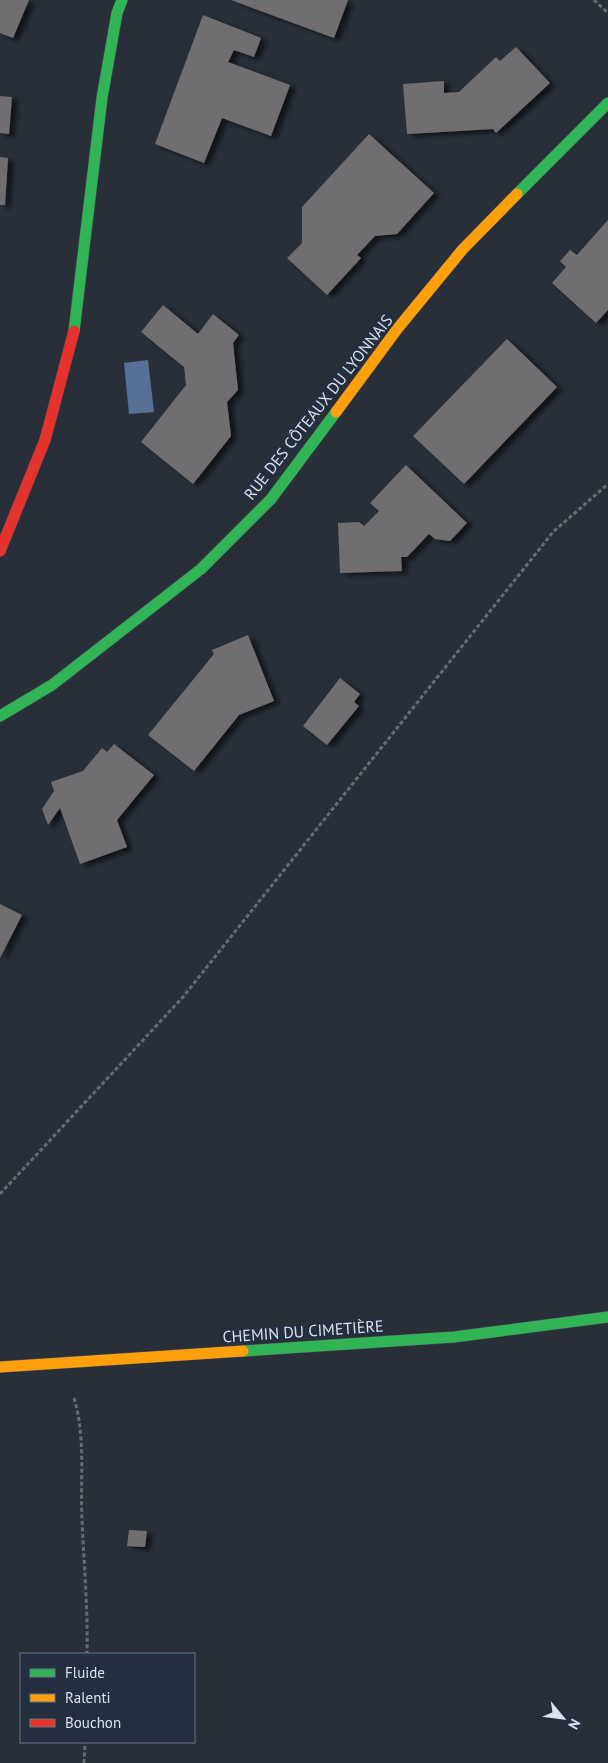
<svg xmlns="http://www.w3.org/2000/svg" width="608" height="1763" font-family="'PT Sans',sans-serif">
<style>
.water{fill:#577097}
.building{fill:#706e6f;filter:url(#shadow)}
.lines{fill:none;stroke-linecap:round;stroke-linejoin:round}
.fast-casing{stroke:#474c54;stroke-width:12}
.slow-casing{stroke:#474c54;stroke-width:12}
.jam-casing{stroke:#474c54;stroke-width:12}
.path{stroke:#6a6a6d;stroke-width:3;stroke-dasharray:4 2.5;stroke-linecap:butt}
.fast{stroke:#30b455;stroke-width:11}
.slow{stroke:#ff9f0a;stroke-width:11}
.jam{stroke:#e5322d;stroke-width:11}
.labels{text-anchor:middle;stroke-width:5;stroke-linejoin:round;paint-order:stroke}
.street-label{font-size:16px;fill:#dbe2ed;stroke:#232e3f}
</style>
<defs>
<filter id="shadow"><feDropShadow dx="5.5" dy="3" stdDeviation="2.5" flood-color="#0009"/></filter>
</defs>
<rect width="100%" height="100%" fill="#292f39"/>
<polygon class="water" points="148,360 154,412 129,414 124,363"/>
<g class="building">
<polygon points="0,0 29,0 13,38 0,33"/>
<polygon points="231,0 348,0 334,38"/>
<polygon points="203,15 261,38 254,57 234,50 228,62 290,85 271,136 222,118 204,163 155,144"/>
<polygon points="516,47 550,83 496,133 493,129 407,134 403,84 444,81 444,93 459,92 496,57 500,61"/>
<polygon points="0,96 12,97 9,134 0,133"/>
<polygon points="369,134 434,193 397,234 375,236 357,255 361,258 327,295 287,258 302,243 302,207"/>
<polygon points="0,157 8,158 5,205 0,205"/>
<polygon points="608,220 608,310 596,323 552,283 566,267 560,261 570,250 577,255"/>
<polygon points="163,305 198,334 213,314 239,335 233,343 238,390 227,402 231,436 193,484 141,442 186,385 184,367 141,332"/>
<polygon points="507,339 557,387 464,484 413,436"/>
<polygon points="406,465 467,523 450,541 435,539 429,534 407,557 401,557 402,571 340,573 338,523 359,522 364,526 379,511 370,503"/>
<polygon points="248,635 274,701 239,715 194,771 148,735 214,654 212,650"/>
<polygon points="340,678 360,694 354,702 359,706 327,745 303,726"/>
<polygon points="114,744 154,775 117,820 127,847 80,864 60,808 48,825 42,809 54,791 51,782 83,771 102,748 107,752"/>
<polygon points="0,904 22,915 0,958"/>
<polygon points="129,1530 147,1531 145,1547 127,1546"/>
</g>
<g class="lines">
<defs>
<g id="fast">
<polyline points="517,194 608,103"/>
<polyline points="74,331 102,98 117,13 122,0"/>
<polyline points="0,716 52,685 201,569 271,499 336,412"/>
<polyline points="243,1351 454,1337 608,1317"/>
</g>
<g id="slow">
<polyline points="336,412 398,328 463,249 517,194"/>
<polyline points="0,1367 243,1351"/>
</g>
<polyline id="jam" points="0,551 45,440 74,331"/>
</defs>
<use href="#fast" class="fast-casing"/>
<use href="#slow" class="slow-casing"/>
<use href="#jam" class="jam-casing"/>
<g class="path">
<polyline points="594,0 608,13"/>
<polyline points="0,1194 183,997 553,532 608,484"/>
<path d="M74 1398C86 1438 80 1479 82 1520 84 1565 88 1609 87 1654"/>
<polyline points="84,1763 85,1742"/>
</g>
<use href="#fast" class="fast"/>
<use href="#slow" class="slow"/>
<use href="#jam" class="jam"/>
</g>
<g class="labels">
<g class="street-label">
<text transform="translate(318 407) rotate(-52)" y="6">RUE DES CÔTEAUX DU LYONNAIS</text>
<text transform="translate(303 1331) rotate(-4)" y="6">CHEMIN DU CIMETIÈRE</text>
</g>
</g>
<rect x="20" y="1653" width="175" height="90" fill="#232e3f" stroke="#6d7685"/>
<rect x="30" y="1669" width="25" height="8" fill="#30b455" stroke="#6d7685"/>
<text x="65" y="1678" font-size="15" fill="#dbe2ed">Fluide</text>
<rect x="30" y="1694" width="25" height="8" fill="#ff9f0a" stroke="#6d7685"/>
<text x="65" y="1703" font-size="15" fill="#dbe2ed">Ralenti</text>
<rect x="30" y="1719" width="25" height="8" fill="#e5322d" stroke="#6d7685"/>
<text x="65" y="1728" font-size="15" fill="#dbe2ed">Bouchon</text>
<g transform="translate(563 1718) rotate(119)" stroke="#232e3f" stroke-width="4" paint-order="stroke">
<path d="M0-4L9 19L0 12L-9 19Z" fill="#dbe2ed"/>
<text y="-8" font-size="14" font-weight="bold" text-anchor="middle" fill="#dbe2ed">N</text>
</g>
</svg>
